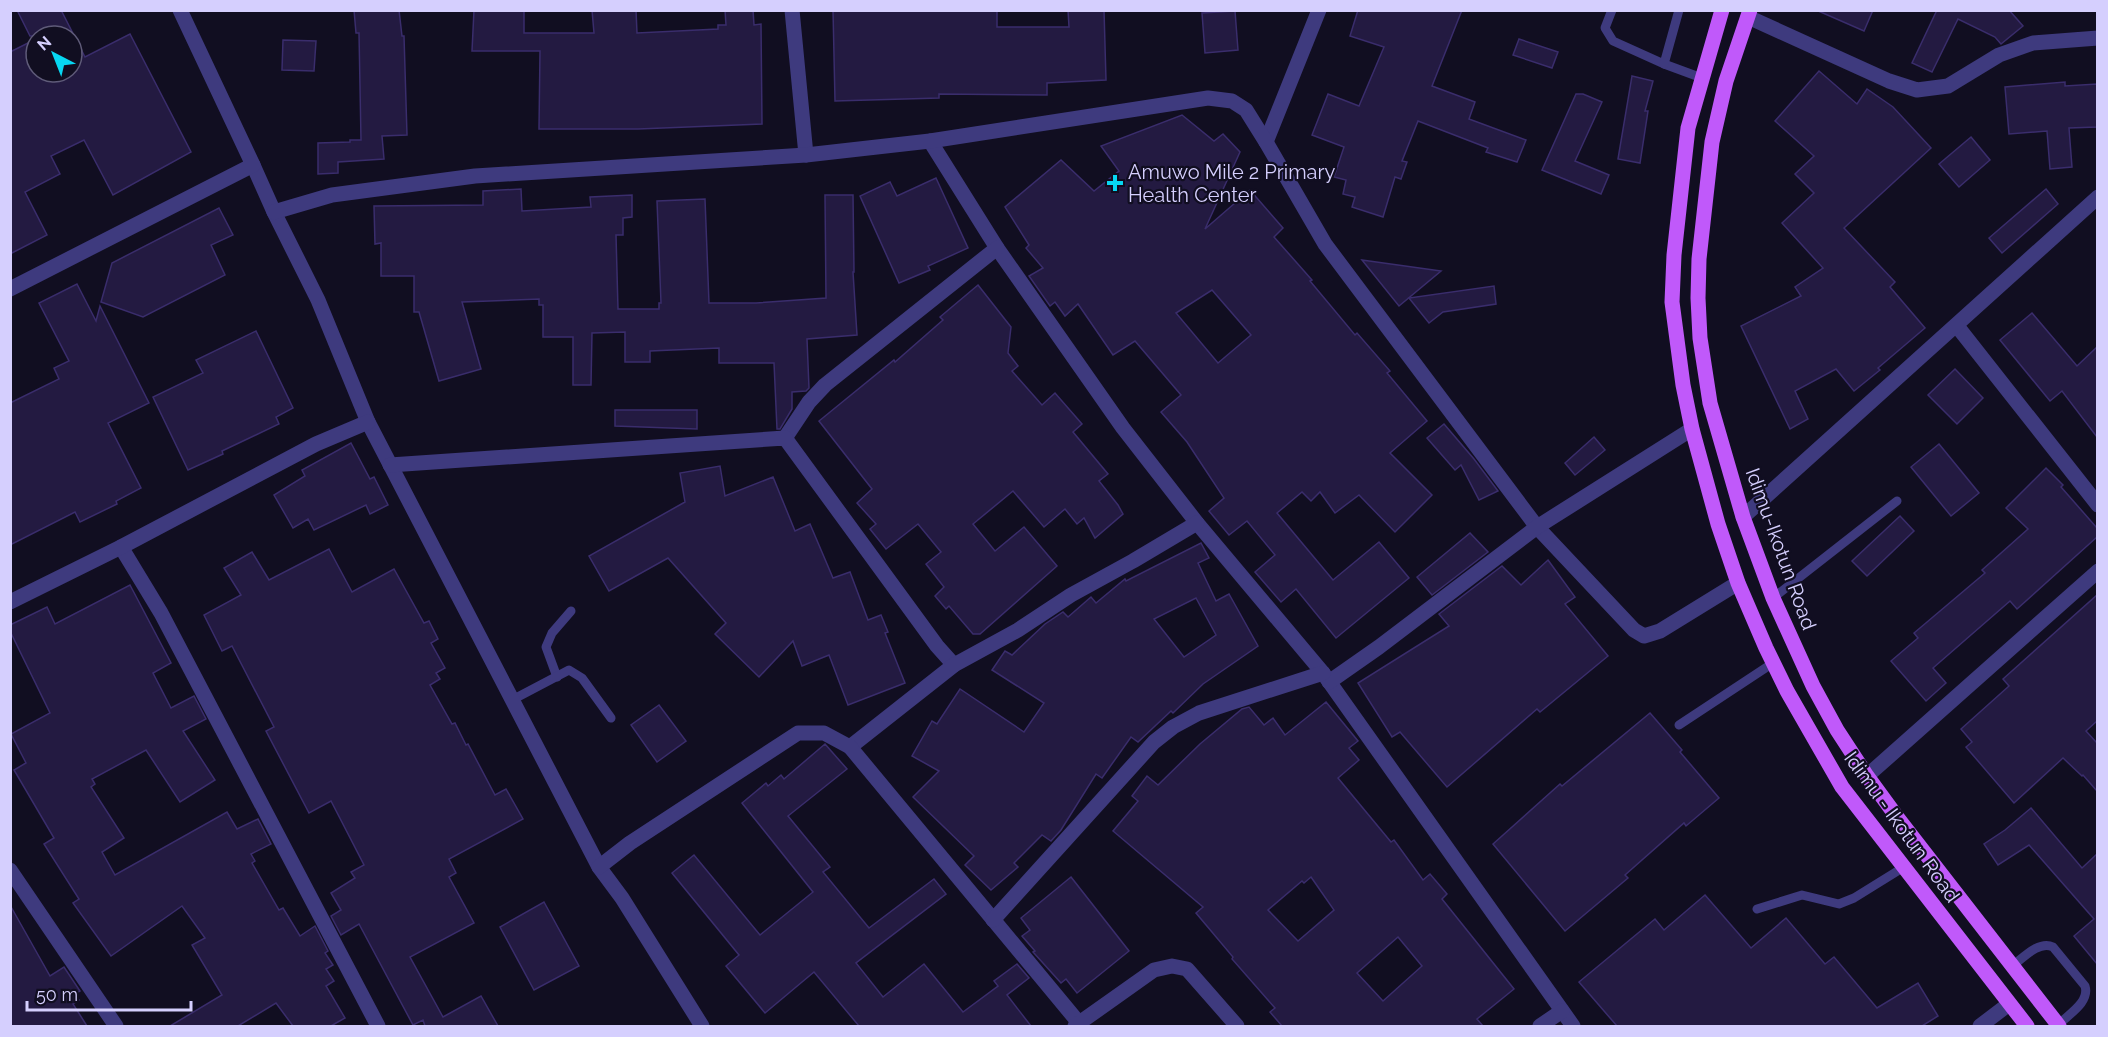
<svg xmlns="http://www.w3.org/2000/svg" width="2108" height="1037" font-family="Raleway,sans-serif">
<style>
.building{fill:#231a41;stroke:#3a2d6c;stroke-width:1.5;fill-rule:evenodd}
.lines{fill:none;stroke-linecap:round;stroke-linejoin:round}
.service{stroke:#3e3a7e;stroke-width:9}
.minor{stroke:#3e3a7e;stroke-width:15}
.primary{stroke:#c059fa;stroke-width:15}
.poi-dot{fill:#07d7f2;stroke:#110e21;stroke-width:2}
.labels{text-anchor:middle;stroke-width:4.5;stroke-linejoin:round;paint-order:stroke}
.poi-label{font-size:20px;fill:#d5cffe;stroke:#110e21;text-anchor:start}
.street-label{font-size:20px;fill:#d5cffe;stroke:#110e21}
</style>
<rect width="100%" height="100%" fill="#110e21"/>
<g class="building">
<polygon points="17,10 61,10 85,57 130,34 191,152 113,195 84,140 51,156 60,174 25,192 47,235 10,254 10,52 36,39 36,72 72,72 72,36 30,36"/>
<polygon points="354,10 399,10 402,36 404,36 407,135 382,136 384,159 338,162 338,173 318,174 318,143 350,142 350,140 361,140 359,33 356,33"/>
<polygon points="474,10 524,10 524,33 594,33 592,10 636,10 637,33 718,29 718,25 726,25 725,10 753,10 754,25 761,24 762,124 638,129 539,129 540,51 472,51"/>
<polygon points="833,10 997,10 997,27 1069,27 1068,10 1104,10 1106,80 1047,83 1047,95 939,94 939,98 835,101"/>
<polygon points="1358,10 1462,10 1432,86 1475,102 1469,119 1526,140 1517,162 1486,152 1488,148 1418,121 1402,161 1407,162 1401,179 1395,177 1383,217 1352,207 1355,197 1343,194 1346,180 1334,177 1344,147 1312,135 1328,94 1359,106 1384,47 1350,36"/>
<polygon points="1816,10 1873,10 1864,31"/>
<polygon points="1937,10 2009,10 2023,26 2001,44 1995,37 1958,19 1932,72 1912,63"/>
<polygon points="1235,11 1238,50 1205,53 1202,13"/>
<polygon points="1519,39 1558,52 1552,68 1513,55"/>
<polygon points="283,40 316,41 314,71 282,70"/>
<polygon points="1819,71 1857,104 1867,89 1893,107 1931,148 1844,228 1895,282 1890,287 1925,328 1878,368 1880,370 1854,391 1836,369 1795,391 1808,419 1790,429 1741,326 1801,296 1795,287 1823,268 1782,223 1814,193 1795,174 1814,156 1775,121"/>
<polygon points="1632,76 1653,81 1645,111 1648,111 1640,163 1618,159"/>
<polygon points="2065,82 2065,86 2097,84 2097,127 2069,128 2072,167 2050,169 2047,131 2009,134 2005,87"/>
<polygon points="1576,94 1583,94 1602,102 1575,161 1609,175 1601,194 1542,170"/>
<path d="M1182 115 1214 141 1223 134 1240 152 1205 229 1250 190 1283 228 1274 237 1312 280 1310 281 1355 335 1357 333 1390 371 1387 373 1427 421 1390 453 1432 495 1395 532 1359 495 1335 513 1320 492 1311 501 1302 492 1277 513 1333 580 1379 542 1409 578 1336 638 1296 589 1281 602 1255 572 1275 555 1247 521 1229 535 1209 511 1224 498 1187 442 1161 412 1181 395 1135 341 1113 355 1078 304 1065 316 1055 302 1050 306 1029 276 1043 268 1026 248 1029 245 1005 207 1061 160 1094 191 1119 171 1101 146ZM1212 290 1251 335 1218 363 1176 313Z"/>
<polygon points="1971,137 1990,160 1959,187 1939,164"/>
<polygon points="936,178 968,248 928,266 930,270 899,283 860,196 890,182 897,196"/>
<polygon points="521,189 522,211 591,207 590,197 632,195 632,217 623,218 623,235 616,235 618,309 659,309 659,303 661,303 657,201 705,199 709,303 756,303 826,298 825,195 853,195 854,272 853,272 857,335 807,339 809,388 806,391 792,392 792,409 780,429 777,429 774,363 719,363 719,348 650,351 650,362 625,362 625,332 592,333 591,385 573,385 573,337 543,337 543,305 539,305 539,299 462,302 481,369 439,381 419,312 414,312 414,276 381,276 381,243 375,244 374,206 483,205 483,191"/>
<polygon points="2046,189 2058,204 2002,253 1989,238"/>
<polygon points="219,208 233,235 211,245 225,275 143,317 101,302 112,263"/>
<polygon points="1362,260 1441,271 1399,306"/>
<polygon points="77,284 96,321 100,306 149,403 108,423 141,488 116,501 117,504 80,522 75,512 10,545 10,403 59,379 54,368 69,361 39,303"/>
<polygon points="978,285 1011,327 1008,353 1018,366 1012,371 1042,405 1055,393 1082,424 1073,432 1108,474 1099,481 1118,505 1123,514 1095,538 1084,518 1077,524 1065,509 1044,527 1013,491 973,524 995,551 1024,527 1057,566 980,634 973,634 949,606 946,609 935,596 944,587 926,564 941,552 918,524 886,549 870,529 876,524 857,503 872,489 819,421 894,360 895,362 943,320 940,317"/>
<polygon points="1494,286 1496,304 1443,312 1429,323 1409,298"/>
<polygon points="2032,313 2077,366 2097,347 2097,437 2062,391 2050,401 2000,340"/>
<polygon points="256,331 293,408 276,417 279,424 222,451 223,454 188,470 153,397 203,373 196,360"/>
<polygon points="1955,369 1983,398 1957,424 1928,395"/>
<polygon points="615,410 697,410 697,429 615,426"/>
<polygon points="1444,424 1474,459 1498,491 1479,500 1461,465 1455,470 1427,438"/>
<polygon points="1594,437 1605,450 1575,475 1565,463"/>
<polygon points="351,443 370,479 374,477 388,505 370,514 366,505 314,530 308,519 293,528 274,495 305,476 302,470"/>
<polygon points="1939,444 1979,493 1951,516 1911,467"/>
<polygon points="720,466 725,496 773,477 795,531 810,524 833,578 850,572 868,620 881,615 888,632 885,633 905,683 848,705 829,655 802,666 793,641 759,677 715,634 726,623 668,558 609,591 589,556 685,502 680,473"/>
<polygon points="2046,468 2063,485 2061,487 2097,528 2097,537 2017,609 2010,601 1933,668 1946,683 1926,701 1891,661 1918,638 1914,633 1985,573 1982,570 2028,529 2006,508"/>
<polygon points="1900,516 1914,531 1867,576 1852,561"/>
<polygon points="1470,533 1488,552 1432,595 1417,577"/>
<path d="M1201 543 1209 558 1198 563 1216 601 1229 594 1258 646 1203 684 1173 713 1171 711 1138 742 1131 737 1102 778 1096 774 1061 830 1051 841 1042 835 1014 863 1018 867 991 890 965 865 974 856 913 797 939 771 912 756 932 721 937 724 960 689 1024 732 1044 703 992 670 1005 651 1012 655 1045 624 1063 612 1068 617 1091 597 1096 603 1125 579 1126 581ZM1196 598 1216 635 1184 657 1154 619Z"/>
<polygon points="329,549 352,592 394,569 424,623 429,621 438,639 431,643 445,668 436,673 440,679 430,685 452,724 455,723 466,745 468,744 495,795 506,789 523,819 449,859 456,873 449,877 474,923 410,957 443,1017 481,996 498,1026 425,1026 423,1020 413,1025 359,924 341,935 331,916 341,910 331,893 355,878 351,872 364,865 331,801 309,813 266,731 274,727 232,646 222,651 204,615 241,595 224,568 252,552 269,580"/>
<polygon points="1548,560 1575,597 1565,604 1608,656 1540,712 1537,709 1447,787 1400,732 1392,737 1358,683 1449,626 1439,614 1502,566 1521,585"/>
<polygon points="130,585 171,663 153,673 171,708 194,696 206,719 183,731 215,780 180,802 146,750 92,779 95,784 91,787 124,838 102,852 115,875 227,812 237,829 258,819 271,844 251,854 255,861 252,863 279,910 283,908 300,936 315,926 328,951 325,953 333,965 326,969 334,981 326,986 345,1018 331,1026 293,1026 276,1003 238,1026 170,1026 222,995 192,945 205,938 182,906 111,956 73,903 79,899 44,844 54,838 14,770 26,763 11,734 50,713 10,631 10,625 47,607 55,624"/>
<polygon points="2097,595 2097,721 2086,731 2097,743 2097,791 2083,775 2082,776 2063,758 2014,803 1966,747 1972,742 1961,729 2009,686 2003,679"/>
<path d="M1326 702 1358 741 1349 748 1359 760 1338 778 1391 842 1394 840 1423 880 1430 874 1447 894 1442 899 1514 989 1477 1019 1483 1026H1282L1270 1012 1275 1008 1232 959 1233 957 1196 913 1203 907 1113 831 1138 801 1132 796 1147 776 1158 785 1200 744 1242 709 1249 707 1264 725 1273 718 1285 735ZM1311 877 1334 910 1298 941 1268 910 1302 881 1304 883ZM1398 937 1422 966 1383 1001 1357 973Z"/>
<polygon points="659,705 686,741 657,762 631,725"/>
<polygon points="1650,713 1682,750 1680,752 1719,798 1686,826 1684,823 1625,875 1628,878 1565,931 1493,844 1560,784 1562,786"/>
<polygon points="825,744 847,769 788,816 830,867 823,872 869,928 934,879 946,894 856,963 883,997 924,964 963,1012 998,986 994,981 1017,964 1029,978 1007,995 1031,1026 859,1026 814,972 765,1013 726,966 739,955 672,873 694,855 760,935 813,892 742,803 766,783 768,786 781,775 784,779"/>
<polygon points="2031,808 2082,868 2097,854 2097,964 2074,936 2094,919 2029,845 1998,865 1984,844 2005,830"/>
<polygon points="1071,877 1129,951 1077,993 1066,979 1061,983 1033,952 1035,951 1022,936 1030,930 1021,918"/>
<polygon points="1705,895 1751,948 1786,918 1825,964 1834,957 1877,1008 1918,983 1938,1016 1922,1026 1617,1026 1579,982 1655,919 1664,930"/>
<polygon points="544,902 579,966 534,990 500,927"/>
<polygon points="10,905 50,976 64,967 80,991 75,994 79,1000 73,1004 87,1026 10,1026"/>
</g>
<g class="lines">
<g class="service">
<polyline points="1612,10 1605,28 1613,41 1664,64 1702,78"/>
<polyline points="1664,64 1679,10"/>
<polyline points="1773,598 1897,501"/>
<polyline points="557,677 546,647 552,633 571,611"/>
<polyline points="512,700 569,670 582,678 611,718"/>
<polyline points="1679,725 1773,663"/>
<polyline points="1757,909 1802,895 1839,904 1854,898 1904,867"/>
<path d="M2011 967C2023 958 2039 940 2053 947L2085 986C2090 1002 2069 1014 2058 1025"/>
</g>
<g class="minor">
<polyline points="792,10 806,155"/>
<polyline points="1748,17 1889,81 1917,90 1948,86 1999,55 2033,43 2098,38"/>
<polyline points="930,141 997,248 1123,428 1197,523 1323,673 1573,1026"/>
<polyline points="1266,142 1319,10"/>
<polyline points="253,165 274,212 318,300 368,422 599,867 622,898 702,1026"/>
<polyline points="274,212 332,195 475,176 806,155 930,141 1208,98 1232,101 1246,110 1266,142 1325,244 1537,527 1634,630 1644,636 1660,631 1738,583"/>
<polyline points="10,289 253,165 180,10"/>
<polyline points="1957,326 2098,505"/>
<polyline points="785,438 809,402 825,385 997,248"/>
<polyline points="390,465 785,438 937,646 954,665"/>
<polyline points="1743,517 2098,197"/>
<polyline points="121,547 161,613 378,1026"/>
<polyline points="10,602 121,547 316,444 368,422"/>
<polyline points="1329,682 1379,647 1537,527 1692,429"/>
<polyline points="850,747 954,665 1018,630 1071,595 1133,561 1197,523"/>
<polyline points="1867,776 2098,571"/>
<polyline points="599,867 630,843 798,733 824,733 850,747 1079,1023"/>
<polyline points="10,870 116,1026"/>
<polyline points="993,920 1154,742 1173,727 1199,713 1323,673"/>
<polyline points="1075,1026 1154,970 1172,966 1187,969 1237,1026"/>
<polyline points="1540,1026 1562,1011"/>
<polyline points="1980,1026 2009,1004"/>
</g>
<g class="primary">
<polyline points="1722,10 1688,128 1674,255 1672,302 1683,385 1692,429 1718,524 1738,583 1766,648 1787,691 1842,787 2027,1026"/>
<polyline points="1750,10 1726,81 1712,142 1699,259 1698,298 1700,338 1710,403 1743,517 1773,598 1813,686 1837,730 1867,776 1897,817 2059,1026"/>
</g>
</g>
<path class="poi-dot" d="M1112 174h6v6h6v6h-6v6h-6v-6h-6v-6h6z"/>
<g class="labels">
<g class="poi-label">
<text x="1128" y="179">Amuwo Mile 2 Primary<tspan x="1128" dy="23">Health Center</tspan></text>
</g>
<g class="street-label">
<text transform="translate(1781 549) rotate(70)" y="7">Idimu-Ikotun Road</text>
<text transform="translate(1902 827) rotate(54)" y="7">Idimu - Ikotun Road</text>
</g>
</g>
<rect width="2108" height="1037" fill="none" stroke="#d5cffe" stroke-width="24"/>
<g transform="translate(54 54) rotate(318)"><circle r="28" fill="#110e21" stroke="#5f5b79" stroke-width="1.5"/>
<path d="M0-4.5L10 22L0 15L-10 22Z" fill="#07d7f2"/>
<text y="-9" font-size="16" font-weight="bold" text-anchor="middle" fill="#d5cffe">N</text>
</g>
<path d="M27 1001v9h164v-9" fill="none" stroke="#d5cffe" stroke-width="3"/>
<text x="36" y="1001" font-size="18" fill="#d5cffe" stroke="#110e21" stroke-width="4.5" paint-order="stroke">50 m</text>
</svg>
